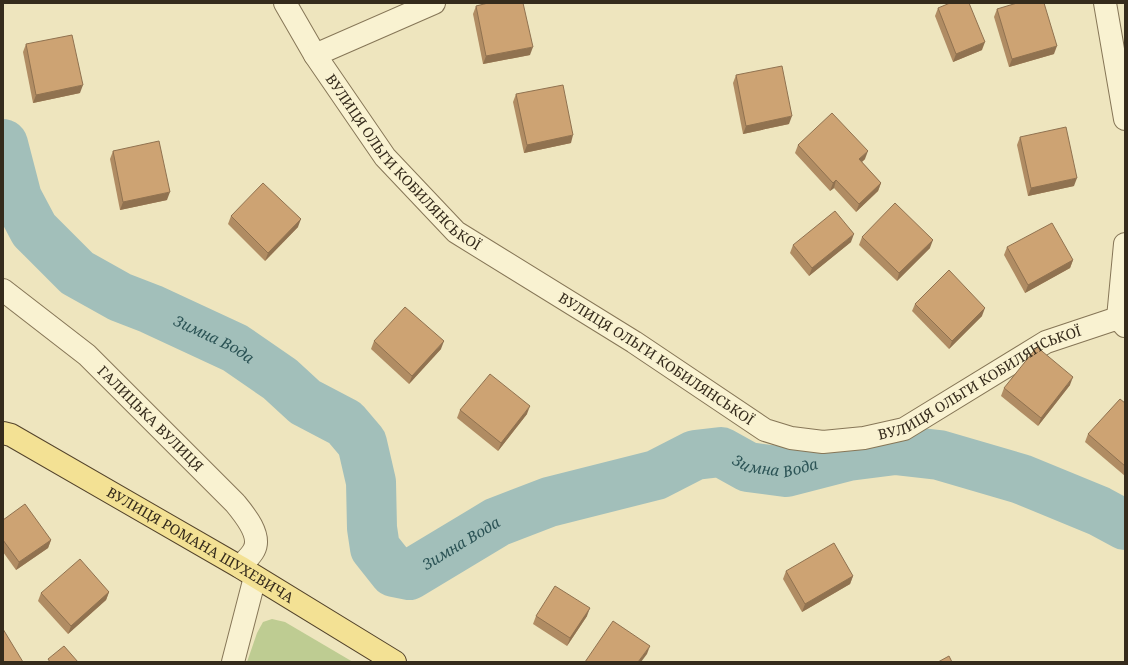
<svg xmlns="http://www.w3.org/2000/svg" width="1128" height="665" font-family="'Noto Serif',serif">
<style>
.green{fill:#becc92}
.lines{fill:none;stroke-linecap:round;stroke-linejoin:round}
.river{stroke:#a2bfba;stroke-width:50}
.minor-casing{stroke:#867657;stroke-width:24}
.major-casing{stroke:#53432b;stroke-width:24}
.minor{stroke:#f9f2d1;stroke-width:22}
.major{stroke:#f3e194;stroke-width:22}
.wall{fill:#b08c63}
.shaded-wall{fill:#907250}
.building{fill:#cda373;stroke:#907250}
.labels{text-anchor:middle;stroke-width:3;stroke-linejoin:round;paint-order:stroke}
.street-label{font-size:14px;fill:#352b1c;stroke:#f5efce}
.water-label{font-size:15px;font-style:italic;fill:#2b5355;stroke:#f5efce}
</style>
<rect width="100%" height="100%" fill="#eee5be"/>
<polygon class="green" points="272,619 285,622 353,662 247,662 257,633 263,622"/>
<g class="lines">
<path class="river" id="s1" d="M3 144 17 198 34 230 77 273 120 297 151 309 235 348 280 379 305 402 345 423 362 443 371 482 372 528 375 548 394 572 409 575 497 522 549 502 656 475 695 455 721 452 748 467 786 472 848 456 895 450 939 455 1021 479 1099 511 1125 525"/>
<defs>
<g id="minor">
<path id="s2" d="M285 3 315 55 385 157 456 232 634 342 765 430 791 438 823 442 864 438 904 429 1046 342 1118 318 1125 326"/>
<polyline points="1105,3 1125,119"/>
<polyline points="315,55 434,3"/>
<path id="s3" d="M3 290 87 355 235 503C244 514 262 535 254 550 251 556 244 562 240 567"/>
<polyline points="1118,318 1125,244"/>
<polyline points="233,662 255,577"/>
</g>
<g id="major">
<path id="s4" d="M3 433 11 435 240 567 395 662"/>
</g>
</defs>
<use href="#minor" class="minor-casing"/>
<use href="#major" class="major-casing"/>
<use href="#minor" class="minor"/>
<use href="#major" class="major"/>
</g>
<g class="wall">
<polygon points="476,6 530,55 483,64 473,14"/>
<polygon points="938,8 982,50 953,62 935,16"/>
<polygon points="997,9 1054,54 1009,67 994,17"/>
<polygon points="26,44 80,93 33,103 23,52"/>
<polygon points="736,75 789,124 743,134 733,83"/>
<polygon points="516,94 571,143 524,153 513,102"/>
<polygon points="1020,137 1074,186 1028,196 1017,145"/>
<polygon points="798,145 865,159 862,162 881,183 878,191 856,212 834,188 830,191 795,153"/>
<polygon points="113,151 167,200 120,210 110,159"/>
<polygon points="231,216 298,227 265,261 228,224"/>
<polygon points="862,237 930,248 897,281 859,245"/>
<polygon points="851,242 809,276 790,253 793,245"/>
<polygon points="1007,247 1073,260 1070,268 1025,293 1004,255"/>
<polygon points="915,304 982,316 949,349 912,311"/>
<polygon points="374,341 441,349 409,384 371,349"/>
<polygon points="1070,385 1038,426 1001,396 1004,388"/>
<polygon points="1125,403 1125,476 1085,442 1088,434"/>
<polygon points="460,410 527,414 498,451 457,418"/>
<polygon points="3,520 51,540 48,548 16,570 3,552"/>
<polygon points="786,571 853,576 850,584 802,612 783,579"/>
<polygon points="109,592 106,600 68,634 38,601 41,593"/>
<polygon points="536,616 587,616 567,646 533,624"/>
</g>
<g class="shaded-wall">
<polygon points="985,42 982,50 953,62 956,54"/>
<polygon points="1057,46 1054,54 1009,67 1012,59"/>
<polygon points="533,47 530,55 483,64 486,56"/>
<polygon points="83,85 80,93 33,103 36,95"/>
<polygon points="792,116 789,124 743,134 746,126"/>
<polygon points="573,135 571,143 524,153 527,145"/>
<polygon points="868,151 865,159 856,167 859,159"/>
<polygon points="1077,178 1074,186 1028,196 1031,188"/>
<polygon points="836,180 834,188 830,191 833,183"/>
<polygon points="881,183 878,191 856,212 859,204"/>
<polygon points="170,192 167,200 120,210 123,202"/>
<polygon points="301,219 298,227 265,261 268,253"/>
<polygon points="854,234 851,242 809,276 812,268"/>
<polygon points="933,240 930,248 897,281 899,273"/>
<polygon points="1073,260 1070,268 1025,293 1028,285"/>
<polygon points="985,308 982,316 949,349 952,341"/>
<polygon points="444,341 441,349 409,384 412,376"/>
<polygon points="1073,377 1070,385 1038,426 1041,418"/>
<polygon points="530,406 527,414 498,451 501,443"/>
<polygon points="51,540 48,548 16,570 19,562"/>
<polygon points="853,576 850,584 802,612 805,604"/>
<polygon points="109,592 106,600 68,634 71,626"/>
<polygon points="590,608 587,616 567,646 570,638"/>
<polygon points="650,646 647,654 641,662 638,662"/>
</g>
<g class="building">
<polygon points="488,3 523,3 533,47 486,56 476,6"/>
<polygon points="950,3 969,3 985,42 956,54 938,8"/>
<polygon points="1017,3 1044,3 1057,46 1012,59 997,9"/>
<polygon points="72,35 83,85 36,95 26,44"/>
<polygon points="782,66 792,116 746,126 736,75"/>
<polygon points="563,85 573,135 527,145 516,94"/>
<polygon points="832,113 868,151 859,159 881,183 859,204 836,180 833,183 798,145"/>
<polygon points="1066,127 1077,178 1031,188 1020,137"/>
<polygon points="159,141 170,192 123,202 113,151"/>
<polygon points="263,183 301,219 268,253 231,216"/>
<polygon points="895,203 933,240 899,273 862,237"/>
<polygon points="835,211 854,234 812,268 793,245"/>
<polygon points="1052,223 1073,260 1028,285 1007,247"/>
<polygon points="949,270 985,308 952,341 915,304"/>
<polygon points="405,307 444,341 412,376 374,341"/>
<polygon points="1037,347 1073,377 1041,418 1004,388"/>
<polygon points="490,374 530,406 501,443 460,410"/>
<polygon points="1120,399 1125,403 1125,466 1088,434"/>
<polygon points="25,504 51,540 19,562 3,540 3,520"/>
<polygon points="834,543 853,576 805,604 786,571"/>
<polygon points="80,559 109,592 71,626 41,593"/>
<polygon points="555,586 590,608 570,638 536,616"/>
<polygon points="613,621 650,646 638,662 585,662"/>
<polygon points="3,629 23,662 3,662"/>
<polygon points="64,646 78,662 50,662 48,659"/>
<polygon points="949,656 952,662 938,662"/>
</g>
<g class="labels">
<g class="street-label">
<text dy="5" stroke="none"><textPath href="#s2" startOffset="200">ВУЛИЦЯ ОЛЬГИ КОБИЛЯНСЬКОЇ</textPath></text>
<text dy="5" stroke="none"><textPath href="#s2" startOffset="524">ВУЛИЦЯ ОЛЬГИ КОБИЛЯНСЬКОЇ</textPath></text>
<text dy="5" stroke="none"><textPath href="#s2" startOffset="884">ВУЛИЦЯ ОЛЬГИ КОБИЛЯНСЬКОЇ</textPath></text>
<text dy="5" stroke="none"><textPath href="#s3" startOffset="196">ГАЛИЦЬКА ВУЛИЦЯ</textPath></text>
<text dy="5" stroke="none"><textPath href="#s4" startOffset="227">ВУЛИЦЯ РОМАНА ШУХЕВИЧА</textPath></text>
</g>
<g class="water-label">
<text dy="5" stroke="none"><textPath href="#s1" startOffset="305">Зимна Вода</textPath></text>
<text dy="5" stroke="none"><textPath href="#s1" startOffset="1037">Зимна Вода</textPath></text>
<text dy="5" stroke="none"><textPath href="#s1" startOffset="701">Зимна Вода</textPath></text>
</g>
</g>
<rect width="1128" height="665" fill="none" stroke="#352b1c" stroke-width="8"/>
</svg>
